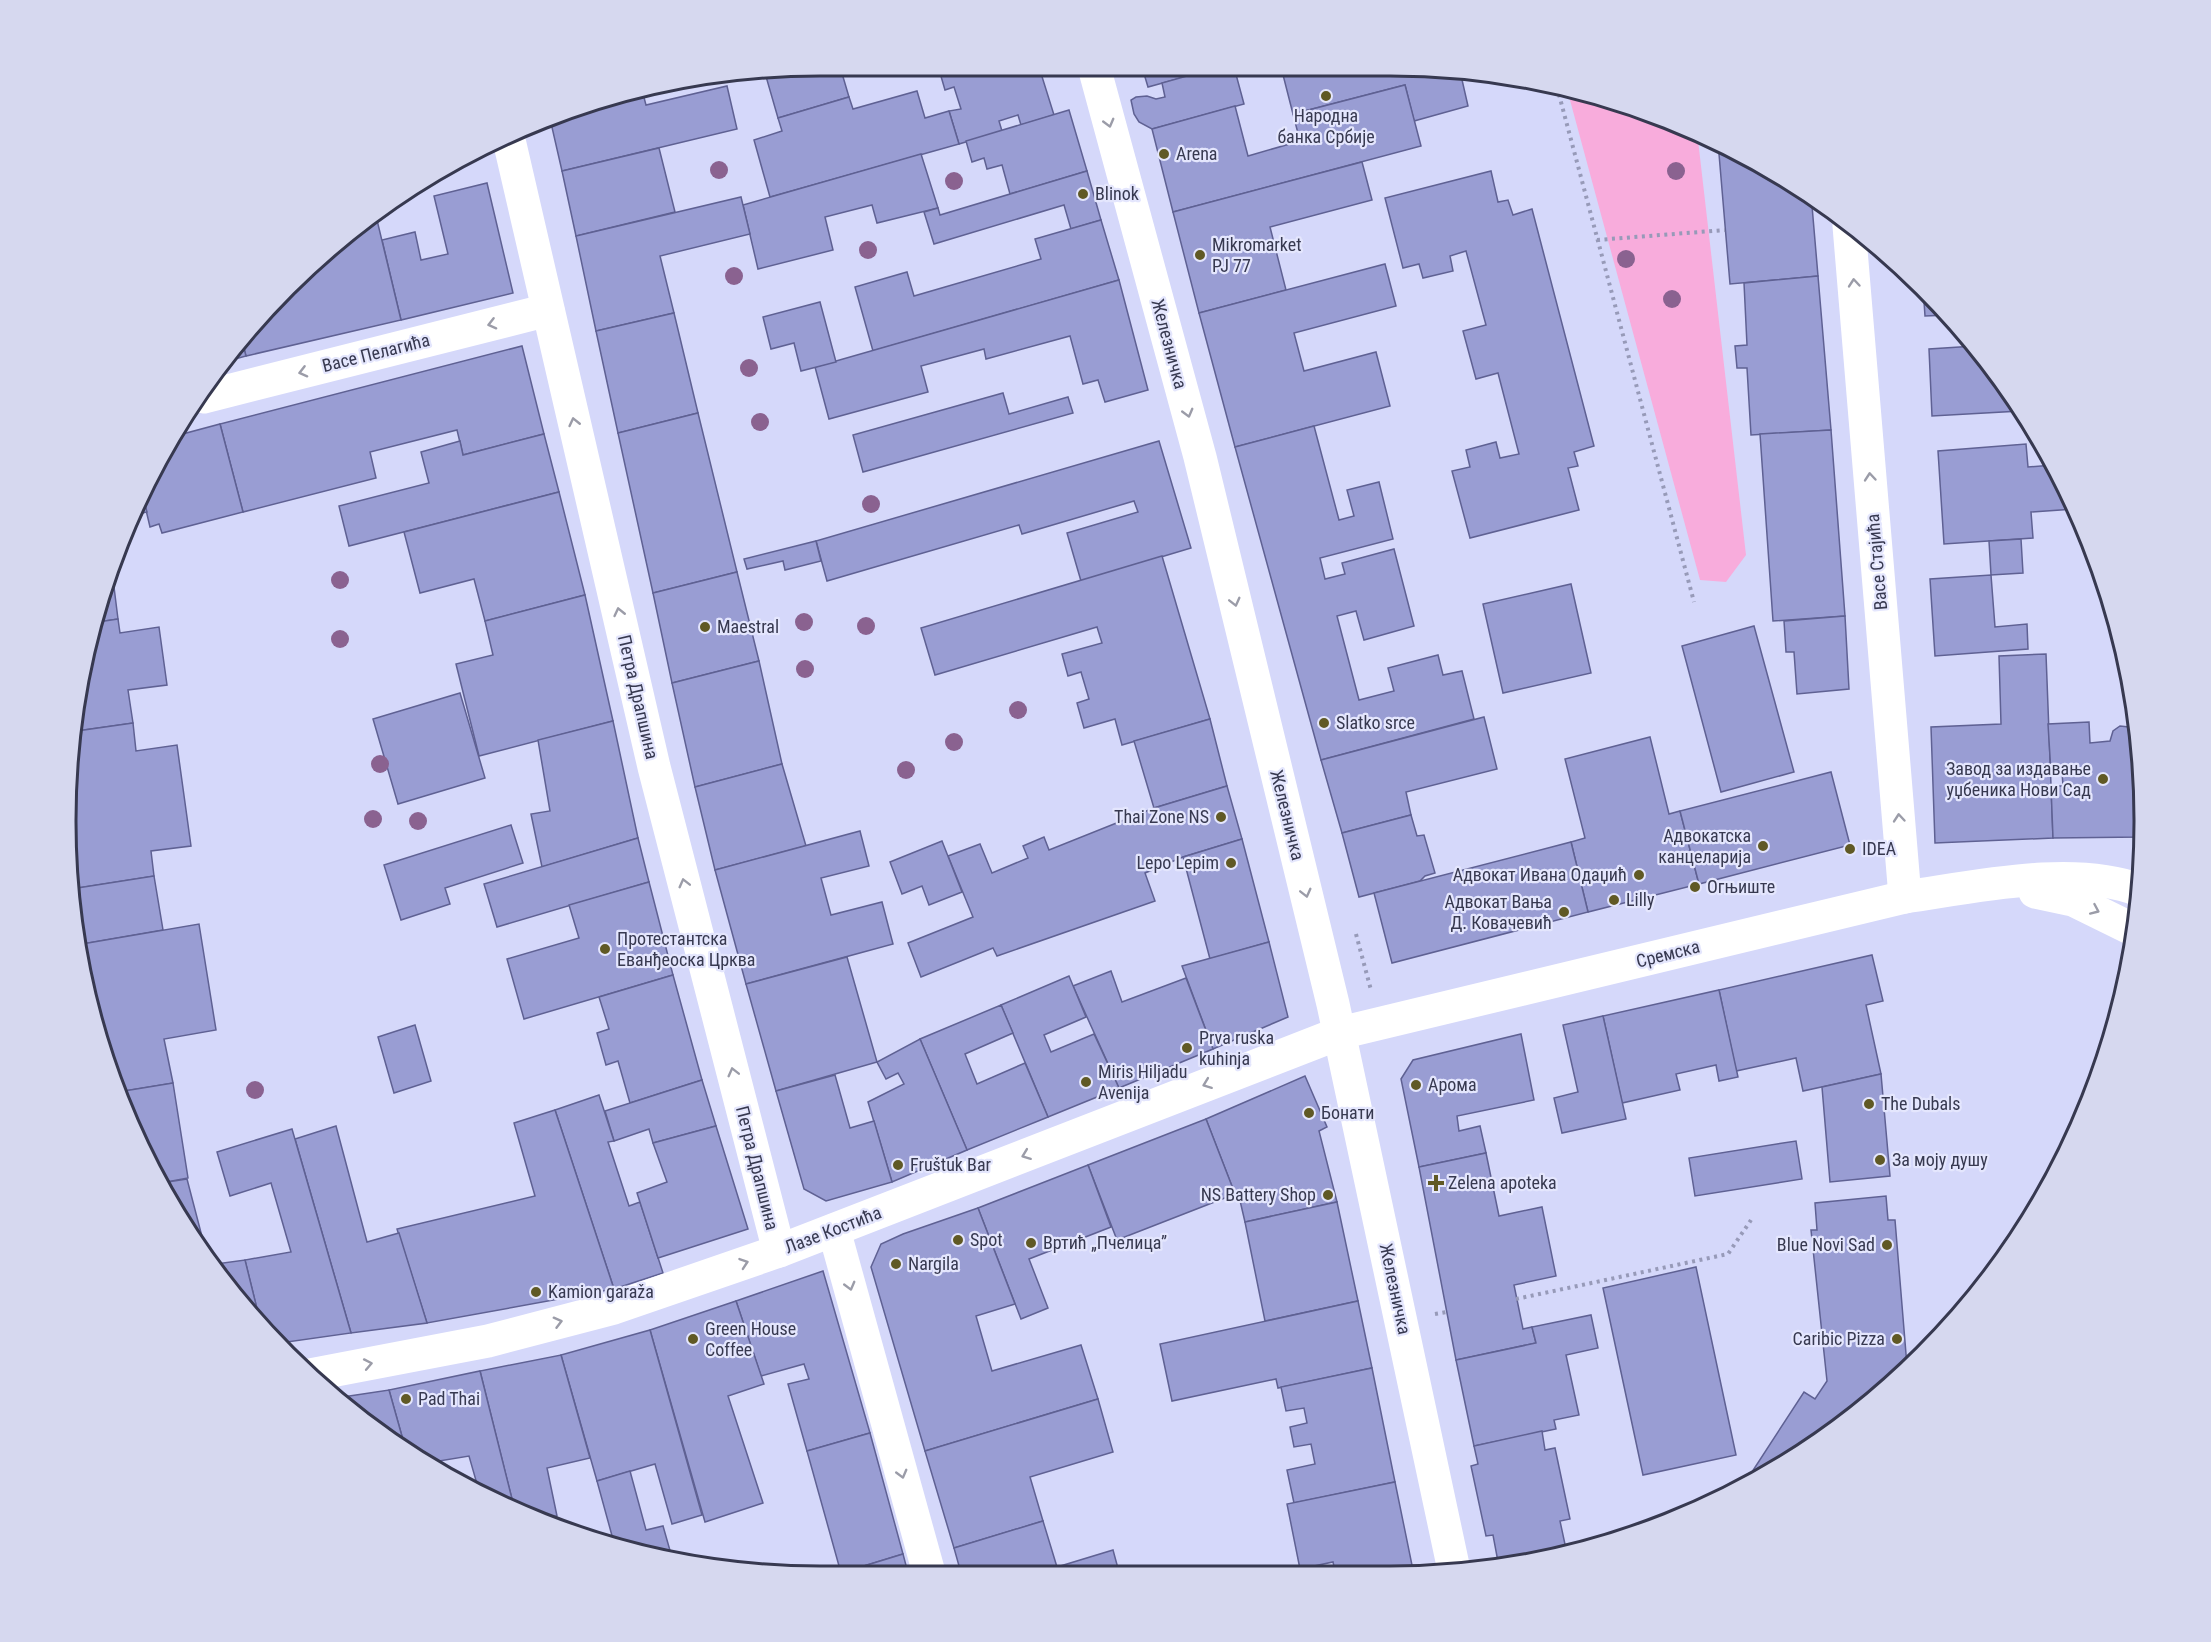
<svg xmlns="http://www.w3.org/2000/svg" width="2211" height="1642" font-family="'Roboto Condensed',sans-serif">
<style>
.green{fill:#f8acdc}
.building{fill:#999dd3;stroke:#5f6193;stroke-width:1.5}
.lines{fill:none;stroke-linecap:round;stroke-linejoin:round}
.path{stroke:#979ab8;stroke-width:4;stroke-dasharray:3 4.5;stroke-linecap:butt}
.minor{stroke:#fff;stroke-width:33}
.tree{fill:#8a6290}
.oneway{stroke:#9b9ca8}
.poi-dot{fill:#605925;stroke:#e4e6fd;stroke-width:2}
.labels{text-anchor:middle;stroke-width:4.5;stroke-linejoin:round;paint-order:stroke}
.poi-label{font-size:18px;fill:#373950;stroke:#e4e6fd;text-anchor:start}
.street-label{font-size:18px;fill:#373950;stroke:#e4e6fd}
.rim{fill:none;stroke:#373950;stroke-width:3}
</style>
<rect width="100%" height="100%" fill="#d5d8fa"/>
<polygon class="green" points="1567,89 1585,92 1702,136 1698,140 1746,555 1726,582 1700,580"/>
<g class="building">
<polygon points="821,66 855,66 841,70 849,97 778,118 765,73"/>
<polygon points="938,66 952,66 953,68 959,66 1039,67 1054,115 1021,125 1018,115 999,121 1002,131 959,144 949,111 961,109 954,87 945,90"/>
<polygon points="1142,67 1209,67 1210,70 1148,87"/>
<polygon points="1219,67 1234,67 1244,104 1152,129 1139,122 1134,114 1131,100 1136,97 1147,96 1156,99 1165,97 1162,83"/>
<polygon points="1281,67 1439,68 1460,71 1468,106 1414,121 1405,85 1293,114"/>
<polygon points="1405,85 1421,146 1173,212 1152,129 1235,106 1248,156 1300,141 1293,114"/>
<polygon points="727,86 737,129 562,171 551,123 625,92 642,90 646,105"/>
<polygon points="917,91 925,118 949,111 959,144 770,197 754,140 782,131 778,118 849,97 853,109"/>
<polygon points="1069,110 1087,171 1010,194 1002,165 987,169 984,158 972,162 966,141"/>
<polygon points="1718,142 1811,194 1818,276 1730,284"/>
<polygon points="659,148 675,212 576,236 562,171"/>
<polygon points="921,154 938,208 877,223 872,205 825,217 833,250 758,269 743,205"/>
<polygon points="1362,162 1372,200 1270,227 1286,290 1199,313 1173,212"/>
<polygon points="1087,171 1101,220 1071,229 1064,205 934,244 924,212 938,208 940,215"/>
<polygon points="1491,171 1498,202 1508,200 1513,215 1532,209 1594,446 1574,452 1578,466 1568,468 1579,510 1470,538 1452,471 1470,467 1466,450 1496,442 1500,458 1519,454 1498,373 1476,379 1463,331 1486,325 1466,251 1450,256 1453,271 1423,278 1419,264 1403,268 1385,198"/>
<polygon points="487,183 513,293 401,320 382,240 415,232 421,260 448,254 434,196"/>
<polygon points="404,194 405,200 386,205"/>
<polygon points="741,197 750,234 660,256 674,313 596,331 576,236"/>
<polygon points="377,220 401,320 246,356 242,341 254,323 359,224"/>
<polygon points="1101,220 1119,280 873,351 855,287 907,272 914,296 1041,259 1035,239"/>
<polygon points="1385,264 1396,306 1294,333 1304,371 1376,352 1390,406 1235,447 1199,313"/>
<polygon points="1818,276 1831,430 1751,435 1747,368 1737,368 1735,346 1747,345 1744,283"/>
<polygon points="1119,280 1148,390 1105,402 1098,380 1083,384 1070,336 986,359 984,349 921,366 928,392 829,419 815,367"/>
<polygon points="1923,287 1924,287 1948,315 1925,316"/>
<polygon points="820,302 836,362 801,371 794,343 771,349 763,317"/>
<polygon points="674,313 698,413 618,433 596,331"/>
<polygon points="242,341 246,356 228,361"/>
<polygon points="522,346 544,434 463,455 457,430 370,452 376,478 243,512 220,424"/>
<polygon points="1975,346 1989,362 2020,411 1932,416 1929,349"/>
<polygon points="1003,393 1009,414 1068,397 1073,413 863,472 853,435"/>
<polygon points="698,413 737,572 653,593 618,433"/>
<polygon points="220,424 243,512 162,533 159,524 150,527 142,493 144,487 179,435"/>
<polygon points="1314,426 1339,520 1354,516 1347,490 1379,482 1393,539 1320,558 1325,579 1345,574 1342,563 1394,549 1414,626 1364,640 1356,611 1337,616 1359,700 1394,691 1388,668 1438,655 1443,675 1462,671 1474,719 1321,760 1235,447"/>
<polygon points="1831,430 1845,616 1773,621 1760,434"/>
<polygon points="544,434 559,492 349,546 339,506 429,483 421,452 460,441 463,455"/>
<polygon points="1159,441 1191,548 1081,581 1067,533 1138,512 1134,501 1022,534 1019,525 827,581 816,541"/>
<polygon points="2026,444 2028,467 2053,465 2067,487 2074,509 2031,512 2033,538 1944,544 1938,451"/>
<polygon points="559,492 585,595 485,621 474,579 420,593 404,532"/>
<polygon points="142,493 147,512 134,515"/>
<polygon points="2021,539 2023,573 1991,575 1989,541"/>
<polygon points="816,541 821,561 785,570 783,561 747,569 744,559"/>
<polygon points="1162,556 1210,719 1122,745 1115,719 1084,728 1077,703 1089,699 1081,672 1068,676 1062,654 1102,643 1097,627 935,675 921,628"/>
<polygon points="737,572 759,661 672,683 653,593"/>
<polygon points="1991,575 1995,627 2027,624 2028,649 1935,656 1930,579"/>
<polygon points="113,579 118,619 98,622"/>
<polygon points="1571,584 1591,673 1503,693 1483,604"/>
<polygon points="585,595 613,721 479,756 456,664 493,655 485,621"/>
<polygon points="1845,616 1849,689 1797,694 1794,652 1786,652 1784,621"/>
<polygon points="118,619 120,633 159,627 167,685 128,690 133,723 77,731 80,674 98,622"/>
<polygon points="1754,626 1794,772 1721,792 1682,646"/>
<polygon points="2046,654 2053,838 1935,843 1931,727 2001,724 1999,656"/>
<polygon points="759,661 782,764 695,787 672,683"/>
<polygon points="460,693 485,778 398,804 373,719"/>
<polygon points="1484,717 1497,769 1406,792 1411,815 1342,833 1321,760"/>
<polygon points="1210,719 1227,786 1154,808 1134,741"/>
<polygon points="613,721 638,838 542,867 531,814 550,811 538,740"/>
<polygon points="2089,722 2090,743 2110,741 2113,731 2120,726 2129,727 2136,734 2143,772 2141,837 2053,838 2051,786 2063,786 2062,772 2051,773 2048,724"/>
<polygon points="133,723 136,751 177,745 191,846 151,851 154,876 71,889 68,871 77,731"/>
<polygon points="1650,737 1669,814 1680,811 1699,884 1588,912 1571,842 1585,838 1565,759"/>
<polygon points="782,764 806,846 715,870 695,787"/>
<polygon points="1831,772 1850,845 1699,884 1680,811"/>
<polygon points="1227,786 1242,839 1183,857 1145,873 1155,901 997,956 993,948 921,977 908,943 973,917 948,856 980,844 992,873 1028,858 1023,846 1044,837 1049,850 1154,808"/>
<polygon points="1411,815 1417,836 1424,835 1435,873 1425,876 1420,881 1359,897 1342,833"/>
<polygon points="511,825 523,863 445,888 450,904 401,920 384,865"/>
<polygon points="860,831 869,866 821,878 831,915 882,902 893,944 746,984 715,870"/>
<polygon points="638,838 649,882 497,927 484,884"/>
<polygon points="1242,839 1269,942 1210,959 1183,857"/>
<polygon points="942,841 962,892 929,905 922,886 902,894 890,862"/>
<polygon points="1571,842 1588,912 1392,963 1374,893"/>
<polygon points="154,876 163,930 82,944 71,889"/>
<polygon points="649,882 673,975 524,1019 507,959 579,938 569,905"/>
<polygon points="199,924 216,1030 164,1039 173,1083 118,1092 106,1064 82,944"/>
<polygon points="1269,942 1288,1017 1213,1049 1182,966"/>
<polygon points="1872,955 1883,1001 1866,1005 1881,1074 1803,1091 1796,1058 1736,1071 1719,990"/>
<polygon points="847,957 877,1062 776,1091 746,984"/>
<polygon points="1111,971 1122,1002 1186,978 1213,1049 1119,1088 1073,986"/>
<polygon points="673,975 702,1080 630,1103 618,1061 606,1065 597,1033 609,1029 599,997"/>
<polygon points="1069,976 1086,1017 1044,1035 1051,1052 1094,1034 1119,1088 1048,1117 1001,1005"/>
<polygon points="1719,990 1738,1077 1719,1081 1716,1065 1676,1074 1680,1090 1622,1103 1603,1016"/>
<polygon points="1001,1005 1013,1033 965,1054 977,1084 1025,1063 1048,1117 967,1150 920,1039"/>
<polygon points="1603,1016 1626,1119 1562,1133 1554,1098 1578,1092 1563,1025"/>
<polygon points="415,1025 431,1081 394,1093 378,1037"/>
<polygon points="1521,1034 1534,1100 1457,1116 1459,1131 1480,1126 1486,1153 1419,1167 1401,1079 1413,1060"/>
<polygon points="920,1039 967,1150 892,1182 868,1102 904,1084 898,1073 886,1079 877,1062"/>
<polygon points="1881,1074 1890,1176 1830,1182 1822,1087"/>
<polygon points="835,1075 850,1128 874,1121 892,1182 826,1201 804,1189 776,1091"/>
<polygon points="1305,1076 1327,1127 1319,1131 1337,1202 1245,1222 1238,1192 1235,1194 1206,1119"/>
<polygon points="702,1080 716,1126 653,1143 649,1129 614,1141 605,1111"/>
<polygon points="173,1083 188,1178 161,1183 144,1155 118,1092"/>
<polygon points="599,1095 614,1141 608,1142 629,1206 640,1202 663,1273 614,1289 555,1110"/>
<polygon points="555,1110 614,1289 427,1323 397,1229 535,1196 514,1123"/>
<polygon points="1206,1119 1235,1194 1117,1240 1088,1165"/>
<polygon points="336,1126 367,1242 399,1233 427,1323 351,1333 295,1139"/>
<polygon points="716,1126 748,1229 658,1258 637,1193 667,1182 653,1143"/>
<polygon points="292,1129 351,1333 280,1343 260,1321 245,1260 291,1252 271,1183 230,1196 217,1152"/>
<polygon points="1796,1141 1802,1179 1695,1196 1689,1158"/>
<polygon points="1486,1153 1499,1216 1542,1207 1556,1276 1514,1285 1523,1329 1532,1327 1536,1343 1456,1360 1419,1167"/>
<polygon points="1088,1165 1111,1227 1029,1259 1048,1308 1021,1319 978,1208"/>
<polygon points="187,1179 206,1252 216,1264 245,1260 260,1321 222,1280 161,1183"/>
<polygon points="1886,1196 1888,1220 1895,1220 1907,1366 1888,1384 1884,1385 1884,1388 1849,1420 1752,1476 1750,1475 1804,1392 1815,1399 1827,1381 1811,1230 1817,1230 1815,1203"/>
<polygon points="1337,1202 1358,1301 1265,1321 1245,1222"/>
<polygon points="978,1208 1015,1304 976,1316 992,1371 1081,1345 1098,1399 925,1451 871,1267 881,1244 903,1234"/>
<polygon points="1696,1267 1736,1455 1643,1475 1603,1288"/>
<polygon points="823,1271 870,1433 807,1451 788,1384 809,1379 804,1364 761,1376 736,1301"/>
<polygon points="736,1301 764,1384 728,1396 763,1503 705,1522 650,1330"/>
<polygon points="1358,1301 1372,1368 1278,1388 1276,1379 1172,1401 1160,1344"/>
<polygon points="1591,1315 1598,1348 1566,1355 1579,1415 1554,1420 1556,1429 1474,1446 1456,1360 1536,1343 1532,1327"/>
<polygon points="650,1330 702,1515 672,1524 655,1464 597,1481 561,1355"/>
<polygon points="561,1355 590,1458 547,1468 557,1516 541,1519 514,1507 480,1371"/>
<polygon points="1372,1368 1395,1482 1294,1503 1287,1470 1315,1464 1311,1444 1294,1447 1290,1427 1307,1423 1304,1408 1286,1411 1281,1387"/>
<polygon points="480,1371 513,1503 508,1504 479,1491 469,1456 427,1463 405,1447 389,1390"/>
<polygon points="389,1390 405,1447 336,1398"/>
<polygon points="1098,1399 1113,1452 1030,1477 1043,1521 954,1548 925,1451"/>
<polygon points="1542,1431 1545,1450 1555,1448 1570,1519 1560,1521 1566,1549 1499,1567 1493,1535 1486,1536 1471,1466 1478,1464 1474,1446"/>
<polygon points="870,1433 903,1554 841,1573 807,1451"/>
<polygon points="630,1471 646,1530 663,1526 671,1554 614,1543 597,1481"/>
<polygon points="1395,1482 1413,1570 1335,1571 1333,1562 1300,1569 1287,1504"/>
<polygon points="1043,1521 1057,1567 1113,1550 1119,1572 961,1573 954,1548"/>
<polygon points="903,1554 908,1573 839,1574 841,1573"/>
</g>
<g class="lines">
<g class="path">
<polyline points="1557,87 1694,602"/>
<polyline points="1597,240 1725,230"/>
<polyline points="1356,934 1371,990"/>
<polyline points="1987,1278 2014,1235 2030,1218"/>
<polyline points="1516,1299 1728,1254 1751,1220"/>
<polyline points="1435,1314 1447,1312"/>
</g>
<g class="minor">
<polyline points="1094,67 1200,457 1333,1004 1454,1570"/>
<polyline points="509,140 654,767 779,1251"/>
<polyline points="1849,226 1905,897"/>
<polyline points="204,397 548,310"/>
<polyline points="2035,892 2073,900 2136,931"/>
<polyline points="834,1230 929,1573"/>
<path d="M310 1375 488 1341 614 1308 779 1251 1340 1033 1905 897C1975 887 2073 865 2139 890"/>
</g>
</g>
<g class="tree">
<circle cx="719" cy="170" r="9"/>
<circle cx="1676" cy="171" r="9"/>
<circle cx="954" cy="181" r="9"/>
<circle cx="868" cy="250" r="9"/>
<circle cx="1626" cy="259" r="9"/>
<circle cx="734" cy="276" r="9"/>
<circle cx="1672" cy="299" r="9"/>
<circle cx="749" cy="368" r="9"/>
<circle cx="760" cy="422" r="9"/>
<circle cx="871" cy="504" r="9"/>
<circle cx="340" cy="580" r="9"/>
<circle cx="804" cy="622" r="9"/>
<circle cx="866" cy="626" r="9"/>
<circle cx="340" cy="639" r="9"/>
<circle cx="805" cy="669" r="9"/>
<circle cx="1018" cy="710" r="9"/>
<circle cx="954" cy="742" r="9"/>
<circle cx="380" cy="764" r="9"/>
<circle cx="906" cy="770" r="9"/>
<circle cx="373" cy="819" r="9"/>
<circle cx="418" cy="821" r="9"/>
<circle cx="255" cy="1090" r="9"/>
</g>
<defs><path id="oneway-chevron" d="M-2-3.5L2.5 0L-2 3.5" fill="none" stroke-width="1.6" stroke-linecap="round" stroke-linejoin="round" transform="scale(1.5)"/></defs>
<g class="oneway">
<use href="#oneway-chevron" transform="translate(1109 123) rotate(75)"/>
<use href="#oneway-chevron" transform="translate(1854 283) rotate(-95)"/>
<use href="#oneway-chevron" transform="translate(492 324) rotate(166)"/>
<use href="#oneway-chevron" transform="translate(303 372) rotate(166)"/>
<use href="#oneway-chevron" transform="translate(1188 413) rotate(75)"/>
<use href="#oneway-chevron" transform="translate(574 422) rotate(-103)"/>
<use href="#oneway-chevron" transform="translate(1870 477) rotate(-95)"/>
<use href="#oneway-chevron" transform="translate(1235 602) rotate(76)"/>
<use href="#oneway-chevron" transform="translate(619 612) rotate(-103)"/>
<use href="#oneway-chevron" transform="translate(1899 818) rotate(-95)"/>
<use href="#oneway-chevron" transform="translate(684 883) rotate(-104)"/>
<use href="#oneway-chevron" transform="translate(1306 893) rotate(76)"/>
<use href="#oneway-chevron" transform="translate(2095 910) rotate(24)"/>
<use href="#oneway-chevron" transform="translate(733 1072) rotate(-104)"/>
<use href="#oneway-chevron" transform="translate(1207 1084) rotate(159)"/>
<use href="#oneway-chevron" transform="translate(1026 1155) rotate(159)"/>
<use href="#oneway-chevron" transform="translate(744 1263) rotate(-19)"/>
<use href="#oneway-chevron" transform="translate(850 1286) rotate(75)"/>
<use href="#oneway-chevron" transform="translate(558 1322) rotate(-15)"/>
<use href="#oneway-chevron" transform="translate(368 1364) rotate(-11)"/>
<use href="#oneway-chevron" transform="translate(902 1474) rotate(75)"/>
</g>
<g class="poi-dot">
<circle cx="1326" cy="96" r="6"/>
<circle cx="1164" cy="154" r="6"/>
<circle cx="1083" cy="194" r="6"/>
<circle cx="1200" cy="255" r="6"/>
<circle cx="705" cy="627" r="6"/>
<circle cx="1324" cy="723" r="6"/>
<circle cx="2103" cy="779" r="6"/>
<circle cx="1221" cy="817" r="6"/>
<circle cx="1763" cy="846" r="6"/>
<circle cx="1850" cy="849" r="6"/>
<circle cx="1231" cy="863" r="6"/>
<circle cx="1639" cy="875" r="6"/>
<circle cx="1695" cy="887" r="6"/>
<circle cx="1614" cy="900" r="6"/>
<circle cx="1564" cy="912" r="6"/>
<circle cx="605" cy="949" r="6"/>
<circle cx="1187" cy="1048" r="6"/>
<circle cx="1086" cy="1082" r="6"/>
<circle cx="1416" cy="1085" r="6"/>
<circle cx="1869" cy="1104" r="6"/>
<circle cx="1309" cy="1113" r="6"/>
<circle cx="1880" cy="1160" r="6"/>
<circle cx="898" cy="1165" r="6"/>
<path d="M1433 1174h6v6h6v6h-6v6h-6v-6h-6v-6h6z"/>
<circle cx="1328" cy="1195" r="6"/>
<circle cx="958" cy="1240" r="6"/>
<circle cx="1031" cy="1243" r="6"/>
<circle cx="1887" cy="1245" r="6"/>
<circle cx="896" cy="1264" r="6"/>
<circle cx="536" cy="1292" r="6"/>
<circle cx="693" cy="1339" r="6"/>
<circle cx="1897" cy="1339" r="6"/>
<circle cx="406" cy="1399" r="6"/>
</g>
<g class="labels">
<g class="poi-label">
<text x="1326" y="122" text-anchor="middle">Народна<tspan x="1326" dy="21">банка Србије</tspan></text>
<text x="1176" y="160">Arena</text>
<text x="1095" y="200">Blinok</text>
<text x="1212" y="251">Mikromarket<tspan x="1212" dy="21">PJ 77</tspan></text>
<text x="717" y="633">Maestral</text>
<text x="1336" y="729">Slatko srce</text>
<text x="2091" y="775" text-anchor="end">Завод за издавање<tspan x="2091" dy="21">уџбеника Нови Сад</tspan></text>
<text x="1209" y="823" text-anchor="end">Thai Zone NS</text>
<text x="1751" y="842" text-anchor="end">Адвокатска<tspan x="1751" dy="21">канцеларија</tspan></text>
<text x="1862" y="855">IDEA</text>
<text x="1219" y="869" text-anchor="end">Lepo Lepim</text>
<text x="1627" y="881" text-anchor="end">Адвокат Ивана Одаџић</text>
<text x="1707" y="893">Огњиште</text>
<text x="1626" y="906">Lilly</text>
<text x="1552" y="908" text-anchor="end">Адвокат Вања<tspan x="1552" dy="21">Д. Ковачевић</tspan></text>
<text x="617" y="945">Протестантска<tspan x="617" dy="21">Еванђеоска Црква</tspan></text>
<text x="1199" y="1044">Prva ruska<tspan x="1199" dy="21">kuhinja</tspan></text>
<text x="1098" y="1078">Miris Hiljadu<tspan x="1098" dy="21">Avenija</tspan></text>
<text x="1428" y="1091">Арома</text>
<text x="1881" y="1110">The Dubals</text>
<text x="1321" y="1119">Бонати</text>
<text x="1892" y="1166">За моју душу</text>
<text x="910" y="1171">Fruštuk Bar</text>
<text x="1448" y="1189">Zelena apoteka</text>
<text x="1316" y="1201" text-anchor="end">NS Battery Shop</text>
<text x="970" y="1246">Spot</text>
<text x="1043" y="1249">Вртић „Пчелица”</text>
<text x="1875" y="1251" text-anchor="end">Blue Novi Sad</text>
<text x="908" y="1270">Nargila</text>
<text x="548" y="1298">Kamion garaža</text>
<text x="705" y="1335">Green House<tspan x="705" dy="21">Coffee</tspan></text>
<text x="1885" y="1345" text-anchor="end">Caribic Pizza</text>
<text x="418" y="1405">Pad Thai</text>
</g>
<g class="street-label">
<text transform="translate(1169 344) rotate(75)" y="6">Железничка</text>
<text transform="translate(376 353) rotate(-14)" y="6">Васе Пелагића</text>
<text transform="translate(1877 562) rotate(-95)" y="6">Васе Стајића</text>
<text transform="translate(638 697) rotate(77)" y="6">Петра Драпшина</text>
<text transform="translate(1287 815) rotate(76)" y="6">Железничка</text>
<text transform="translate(1668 954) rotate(-14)" y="6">Сремска</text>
<text transform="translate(757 1168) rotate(76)" y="6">Петра Драпшина</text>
<text transform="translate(833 1230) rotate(-21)" y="6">Лазе Костића</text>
<text transform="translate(1395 1289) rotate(78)" y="6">Железничка</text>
</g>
</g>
<path d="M0 0H2211V1642H0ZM820 76H1390A744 744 0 0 1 2134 820V822A744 744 0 0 1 1390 1566H820A744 744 0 0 1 76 822V820A744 744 0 0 1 820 76Z" fill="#d6d8ef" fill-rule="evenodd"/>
<path class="rim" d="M820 76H1390A744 744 0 0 1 2134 820V822A744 744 0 0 1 1390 1566H820A744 744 0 0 1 76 822V820A744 744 0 0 1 820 76Z"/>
</svg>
